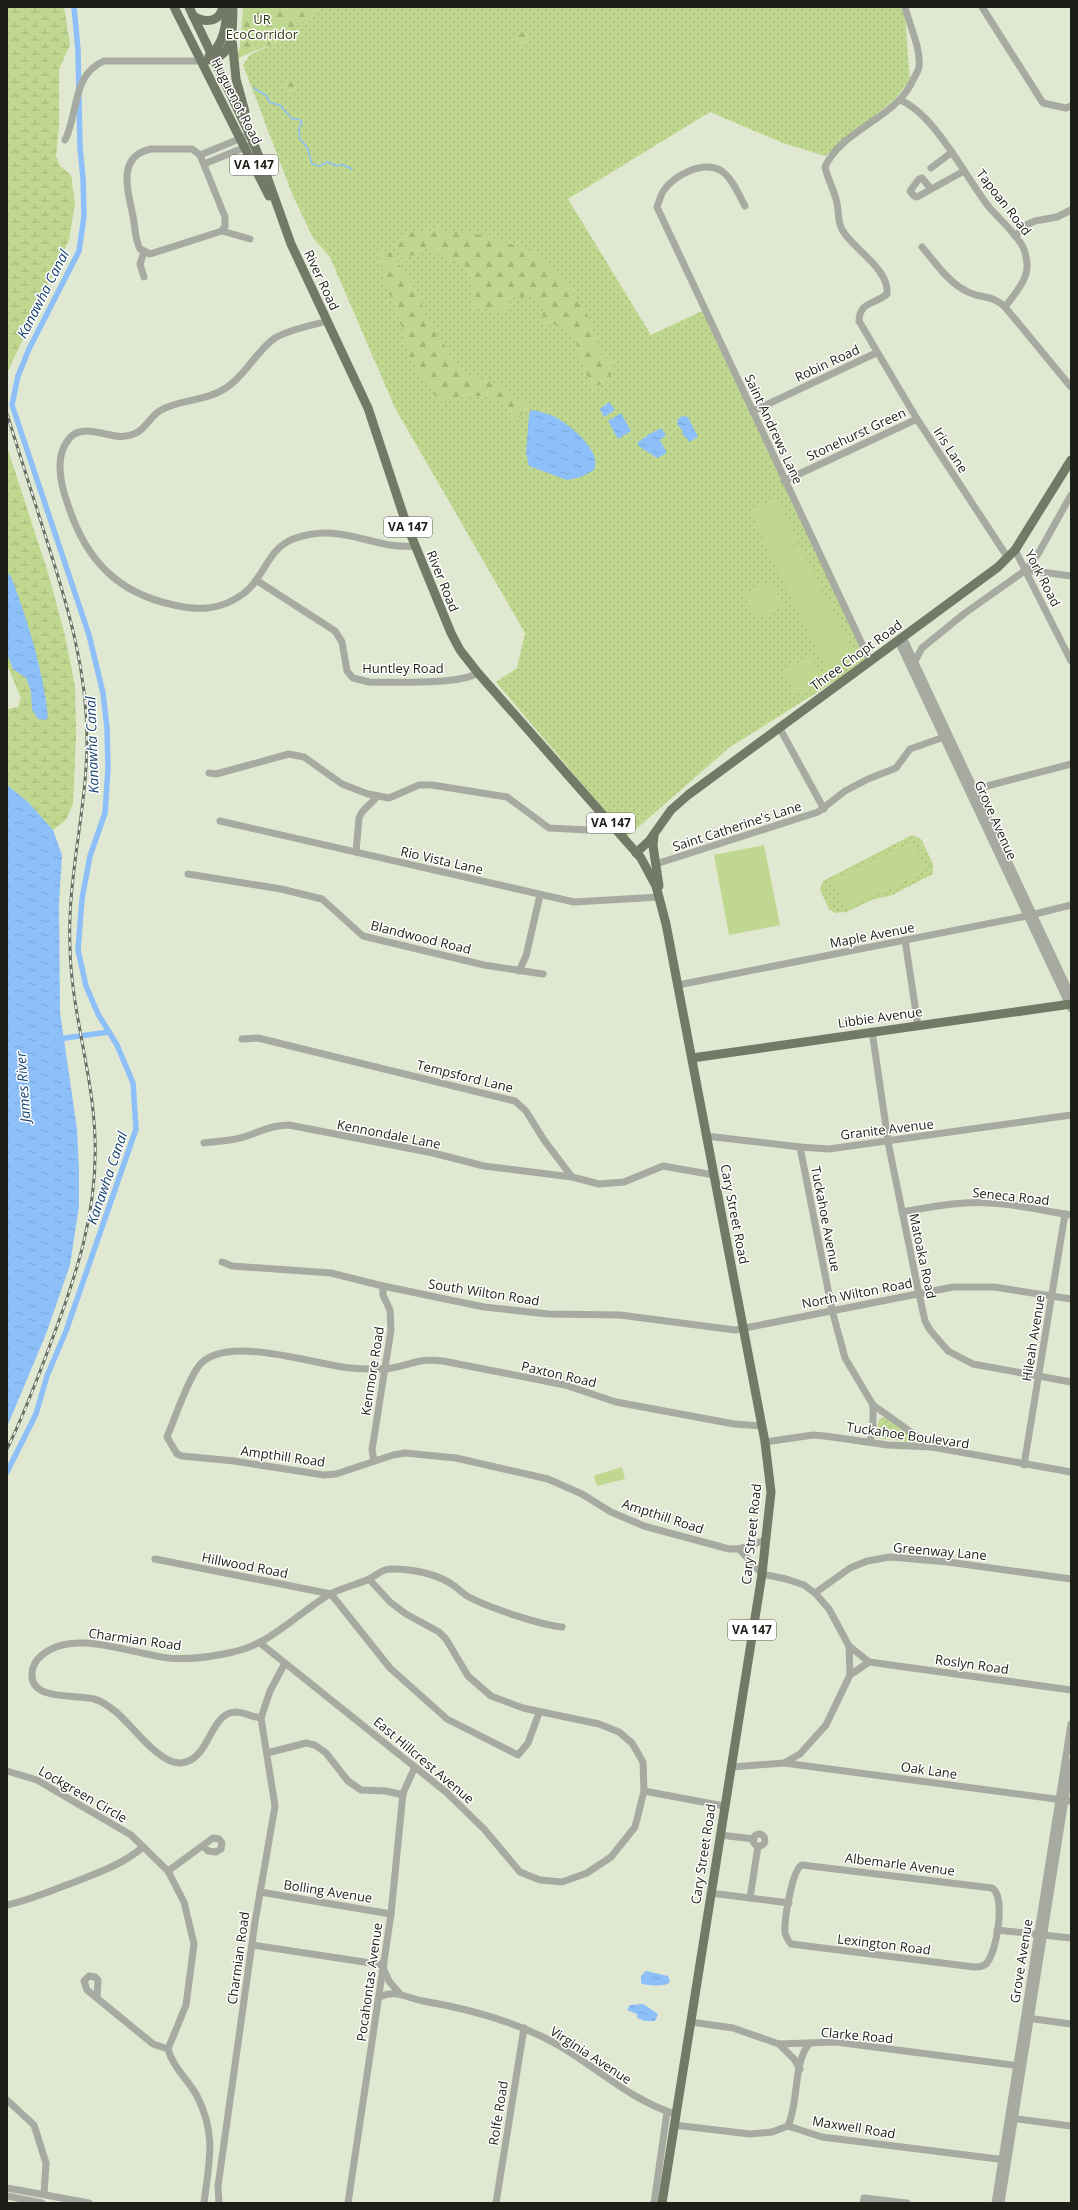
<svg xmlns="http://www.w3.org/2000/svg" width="1078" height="2210" font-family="'Open Sans',sans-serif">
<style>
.grass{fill:url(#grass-dots)}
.forest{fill:url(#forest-firs)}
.wetland{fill:url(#wetland-marsh)}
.pitch{fill:#c0d78f}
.water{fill:url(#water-ripples)}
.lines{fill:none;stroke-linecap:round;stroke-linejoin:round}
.stream{stroke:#8dbff9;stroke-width:1.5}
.canal{stroke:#8dbff9;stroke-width:5.5}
.minor{stroke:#a6aaa0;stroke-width:7}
.major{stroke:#737967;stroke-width:9}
.rail-casing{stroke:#6b7062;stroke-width:3}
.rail{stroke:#fff;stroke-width:1.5;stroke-dasharray:4.5;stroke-linecap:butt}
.labels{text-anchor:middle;stroke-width:3;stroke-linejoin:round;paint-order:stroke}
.shield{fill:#fff;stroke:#5f625c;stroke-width:1}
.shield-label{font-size:12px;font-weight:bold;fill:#1b1e16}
.park-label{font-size:13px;fill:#2e3912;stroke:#fff}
.street-label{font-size:13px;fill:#1b1e16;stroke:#fff}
.water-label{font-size:14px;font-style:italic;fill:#174270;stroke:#fff}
</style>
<defs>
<pattern id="grass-dots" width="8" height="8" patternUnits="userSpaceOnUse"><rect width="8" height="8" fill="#c0d78f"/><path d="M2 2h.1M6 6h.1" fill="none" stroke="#a4b87b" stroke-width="1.8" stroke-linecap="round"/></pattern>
<pattern id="forest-firs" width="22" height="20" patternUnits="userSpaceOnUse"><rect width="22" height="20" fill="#c0d78f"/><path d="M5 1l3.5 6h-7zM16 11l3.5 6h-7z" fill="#a4b87b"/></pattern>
<pattern id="wetland-marsh" width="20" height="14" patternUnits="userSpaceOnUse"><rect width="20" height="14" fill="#c0d78f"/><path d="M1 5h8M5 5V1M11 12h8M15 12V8" fill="none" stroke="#a4b87b"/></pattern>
<pattern id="water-ripples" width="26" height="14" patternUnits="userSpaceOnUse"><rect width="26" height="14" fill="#8dbff9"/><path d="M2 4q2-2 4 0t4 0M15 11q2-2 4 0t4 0" fill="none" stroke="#79a4d5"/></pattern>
</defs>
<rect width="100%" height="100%" fill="#e0e8d1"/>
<g class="grass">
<polygon points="317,7 902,7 905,15 910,81 894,100 825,156 783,143 710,112 568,199 651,335 702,311 867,661 730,747 627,837 496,682 517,668 525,633 395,408 330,257 313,238 293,196 243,65 250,55 274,43"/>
<polygon points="912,835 921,839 933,864 933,874 890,896 874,899 846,912 835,913 829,909 820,890 823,881"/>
<polygon points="884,1417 916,1439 915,1443 878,1438 876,1434 879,1420"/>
</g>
<g class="forest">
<polygon points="243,7 325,7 317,11 274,43 236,59 240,46"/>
<circle cx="523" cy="37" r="7"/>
<circle cx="290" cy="88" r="5.5"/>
<polygon points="437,229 489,236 533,252 555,275 563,279 586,312 595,333 596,346 602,355 612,362 610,379 601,385 592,386 579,359 576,341 565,328 550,323 543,323 542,301 534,296 510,298 504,313 472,306 471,281 465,266 426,248 403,260 395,247 411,232"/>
<path d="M390 251 419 295 424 313 462 373 498 384 528 406 517 420 511 417 507 406C482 392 472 394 445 403L438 400 416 368 408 353 403 331 387 288 378 254Z"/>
</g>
<g class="wetland">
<polygon points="7,7 64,7 70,45 59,69 59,128 56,156 60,166 71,175 75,203 69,240 8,371"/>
<polygon points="7,447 49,576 65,636 75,686 76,736 73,804 66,820 53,830 28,802 7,785 7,709 18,707 21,698 7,665"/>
</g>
<g class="pitch">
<polygon points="777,497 798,543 771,556 750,510"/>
<polygon points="799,544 810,567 783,580 772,557"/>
<polygon points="811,568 822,591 795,604 784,581"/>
<polygon points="772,581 784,606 756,619 744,594"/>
<polygon points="824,591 857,661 828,674 795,605"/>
<polygon points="811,656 822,681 795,694 783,669"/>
<polygon points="912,842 926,871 845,909 832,880"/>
<polygon points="764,845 780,925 729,935 714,855"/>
<polygon points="622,1467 625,1479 597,1486 594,1477 596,1475"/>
</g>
<g class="water">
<polygon points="609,402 615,410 604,417 600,409"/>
<path d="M533 410C541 412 550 414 557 418 571 426 603 452 594 470L581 477 567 480 529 466 526 453 529 415 530 411Z"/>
<polygon points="621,413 631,431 618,439 608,421"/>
<polygon points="682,416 688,417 698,437 689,442 686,437 685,438 682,432 683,431 677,424 678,419"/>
<polygon points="661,428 666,435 660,440 667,453 657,458 640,447 637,443 648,435"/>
<path d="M7 573 11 576C28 622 43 669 48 717L46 720 38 719 32 709 31 691 26 678 13 669 7 653Z"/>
<polygon points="7,785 28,802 53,830 62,855 59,903 60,1012 77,1129 79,1170 79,1206 70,1265 46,1334 7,1427"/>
<path d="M646 1971 668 1976 670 1982C666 1987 645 1986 641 1983V1976Z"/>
<polygon points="643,2004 658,2014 655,2021 645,2021 637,2018 637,2014 627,2010 630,2005"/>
</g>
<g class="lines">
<polyline class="stream" points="254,88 267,96 269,102 281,106 292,119 298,119 302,122 299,128 300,139 307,147 312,164 320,166 327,162 338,166 341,164 352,169"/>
<g class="canal">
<polyline points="58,1039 109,1032"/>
<polyline points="7,1472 36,1414 47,1376 66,1331 136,1129 133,1083 117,1045 98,1014 86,986 78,950 82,899 90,856 105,813 108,768 107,728 103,693 89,635 12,405 18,376 29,349 79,251 84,216 83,178 80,148 78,50 74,7"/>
</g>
<g class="minor">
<path d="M905 7C909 24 921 48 919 66 919 70 916 74 914 78 898 118 843 128 825 167 827 177 833 188 836 199 840 212 836 223 845 234 856 250 890 271 887 294 874 305 860 301 859 321L917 419 1008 558"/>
<polyline points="982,7 1043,103 1066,108 1071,106"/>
<path d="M900 100C935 114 966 178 989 207 1000 220 1015 232 1023 247 1025 251 1027 260 1027 265 1028 280 1013 296 1005 307L1071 387"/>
<path d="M65 140C78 115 72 74 104 61H202"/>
<path d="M151 149H192L200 155 225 217V226L222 231 150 254 140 249C135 240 135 226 133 216 128 192 116 156 151 149Z"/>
<polyline points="200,155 244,137"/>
<polyline points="204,164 248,146"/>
<polyline points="931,168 952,152"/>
<polyline points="931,189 922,178 919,179 910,191 914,196 917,197 964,171"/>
<path d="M745 206C739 195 731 176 720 170 702 161 675 175 664 190 661 194 659 202 657 207L870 661"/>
<polyline points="222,231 250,239"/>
<polyline points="1015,236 1026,225 1035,221 1057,217 1071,210"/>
<path d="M922 247C935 262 948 282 966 291 980 299 992 294 1005 307"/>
<polyline points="144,277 140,264 144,252"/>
<path d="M327 321C310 326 290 329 275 338 256 351 246 375 226 388 207 401 183 399 163 409 151 414 147 428 136 433 115 444 95 424 74 434 53 451 60 483 68 505 86 560 117 593 174 605 199 611 221 610 243 594 264 579 267 549 293 539 342 521 372 550 415 546"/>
<polyline points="753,411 876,353"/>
<polyline points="784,481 917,419"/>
<polyline points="1015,550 1071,661"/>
<polyline points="1026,570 1071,576"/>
<path d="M256 580 335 631 342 642 347 671 353 678 369 682C394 682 459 685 478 673"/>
<polyline points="903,637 1071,995"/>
<polyline points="898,641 1071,1009"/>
<polyline points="915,661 922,648 965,613 1026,570 1038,554 1071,495"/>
<polyline points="779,727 824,809"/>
<polyline points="209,773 216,774 289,754 304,757 342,784 368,794 389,798 419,785 432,785 507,797 549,828 587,830 612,824"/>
<polyline points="972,790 1071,764"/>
<polyline points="220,821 574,902 660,897"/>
<polyline points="356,852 359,818 362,812 378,796"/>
<polyline points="656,864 818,812 845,791 868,779 896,768 910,749 947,736"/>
<polyline points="188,874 281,889 322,899 363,936 484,965 543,974"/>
<polyline points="905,940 918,1026"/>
<polyline points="519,971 526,956 540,895"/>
<polyline points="678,985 1027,916 1071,905"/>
<polyline points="872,1031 889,1147 919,1294 925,1321 930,1330 948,1351 973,1364 1071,1382"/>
<polyline points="242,1039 258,1038 515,1101 526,1111 544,1140 572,1177 599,1184 624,1182 663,1166 714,1175"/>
<polyline points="706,1136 800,1147 829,1149 1071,1115"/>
<path d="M204 1143C218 1141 234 1141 247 1136 265 1130 269 1126 289 1125L433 1153 484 1166 572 1177"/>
<polyline points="800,1147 832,1310 845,1358 873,1405 932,1447"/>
<path d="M902 1212C931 1207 960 1201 989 1203 1017 1204 1044 1211 1071 1215"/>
<polyline points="222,1262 232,1266 331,1273 383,1286 484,1307 548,1314 620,1315 735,1330 953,1287 994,1287 1071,1299"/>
<path d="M762 1426 734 1424 616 1402 565 1385 443 1361C418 1358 415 1364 392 1368 380 1370 363 1369 350 1368 314 1365 223 1332 198 1367 185 1386 176 1416 167 1437L177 1454 182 1456 234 1461 324 1475 336 1474 393 1455 405 1453 456 1458 548 1479 582 1494 611 1512 644 1526 729 1549H739L765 1540"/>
<polyline points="765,1442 813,1435 825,1436 888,1445 932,1447 1071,1472"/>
<polyline points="870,1442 873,1426 873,1405"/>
<polyline points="374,1461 372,1450 391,1330 390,1310 383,1295 383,1286"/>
<polyline points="1024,1465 1065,1214"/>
<polyline points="155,1559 331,1594"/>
<polyline points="815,1593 850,1568 867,1561 890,1557 948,1562 1071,1579"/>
<polyline points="331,1594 390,1668 447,1719 518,1755 528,1743 539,1713"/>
<polyline points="260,1643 446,1792 484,1829 520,1872 540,1880 562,1882 587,1873 611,1857 635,1827 644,1791 643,1762 632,1743 619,1732 599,1724 523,1708 491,1696 468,1676 446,1639 439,1632 406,1614 390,1602 369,1579"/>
<polyline points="849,1646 869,1662 1071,1690"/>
<polyline points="850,1675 869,1662"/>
<path d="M261 1718C252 1717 244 1712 235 1712 209 1713 210 1762 180 1763 158 1763 133 1726 116 1712 110 1707 102 1701 94 1699 77 1694 30 1701 32 1674 32 1666 36 1660 42 1655 74 1628 131 1654 168 1658 190 1660 212 1657 233 1652 271 1644 298 1613 330 1594 342 1588 355 1585 367 1580 375 1577 381 1569 390 1569 409 1568 438 1574 453 1585 458 1588 462 1593 467 1596 487 1607 540 1625 562 1627"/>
<polyline points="267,1753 306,1743 315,1745 326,1753 348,1781 361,1790 386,1791 403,1795"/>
<polyline points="784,1763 1071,1801"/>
<polyline points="731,1767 784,1763 800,1754 826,1725 850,1675 849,1646 829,1609 815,1593 804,1585 786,1579 762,1574 739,1549"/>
<path d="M7 1771 37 1780 131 1835 168 1871 184 1902 194 1944 186 2005 168 2049C173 2068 188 2079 197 2096 217 2135 209 2162 204 2203"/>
<polyline points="644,1791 724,1806"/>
<circle cx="759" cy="1840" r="6"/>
<polyline points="720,1835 754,1839"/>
<path d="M802 1865 992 1888C1006 1896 997 1953 986 1964 982 1967 979 1967 974 1967L791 1944C788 1940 786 1937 785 1933 784 1921 792 1869 802 1865Z"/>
<polyline points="168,1871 213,1838 219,1839 222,1843 221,1849 216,1852 208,1851 203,1846"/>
<polyline points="260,1892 391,1914"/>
<polyline points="710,1893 789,1903"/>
<polyline points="750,1898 758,1846"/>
<path d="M7 1905C30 1900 50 1891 72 1883 97 1873 122 1865 143 1847"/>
<polyline points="997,1930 1071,1938"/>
<polyline points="252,1945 384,1965"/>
<polyline points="384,1970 389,1981 400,1994"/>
<polyline points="97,1997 98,1980 95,1977 89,1976 84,1981 87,1990 153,2044 168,2049"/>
<path d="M380 1997C394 1989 407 1998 423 2001 470 2009 516 2021 558 2045 599 2069 629 2099 675 2114"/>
<polyline points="1027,2018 1071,2024"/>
<polyline points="691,2022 733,2028 779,2044 836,2042 1020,2066"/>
<polyline points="779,2044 794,2059 800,2069"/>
<polyline points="7,2100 34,2125 46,2163 44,2194"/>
<polyline points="1011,2118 1071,2126"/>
<polyline points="674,2125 750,2134 772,2132 788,2126 822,2137 1006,2160"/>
<path d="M788 2126C799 2102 793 2063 809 2044"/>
<polyline points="7,2188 89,2203"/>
<polyline points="7,2196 42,2203"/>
<polyline points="219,2203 218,2186 255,1922 275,1806 261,1718 270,1691 285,1663"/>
<polyline points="348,2203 391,1914 403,1793 415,1767"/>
<polyline points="496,2203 524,2028"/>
<polyline points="654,2203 667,2112"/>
<polyline points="863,2203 864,2198 907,2203"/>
<polyline points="995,2203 1071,1724"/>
<polyline points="1001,2203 1071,1762"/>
</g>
<g class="major">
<polyline points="174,7 269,196"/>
<polyline points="189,7 250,135 265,171 291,244 368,408 406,523 451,633 460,650 478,673 641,858 656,886 666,924 765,1442 771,1492 762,1574 662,2203"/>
<path d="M193 16C205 23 219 23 223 7"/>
<polyline points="232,39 236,79 245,112"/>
<path d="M209 56C224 44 226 26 227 7"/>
<path d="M208 60C236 56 232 29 233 7"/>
<polyline points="654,835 653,846 659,886"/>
<polyline points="636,853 649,841 671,810 688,795 998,567 1015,550 1071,460"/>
<polyline points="692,1058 1071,1004"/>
</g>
<defs>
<path id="rail" d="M7 414C20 456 34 499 47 541 68 607 87 670 87 740 87 809 67 877 70 947 71 1011 93 1073 95 1138 98 1211 76 1277 50 1345 37 1380 24 1415 7 1449"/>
</defs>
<use href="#rail" class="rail-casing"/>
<use href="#rail" class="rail"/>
</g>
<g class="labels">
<g class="shield">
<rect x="230" y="155" width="48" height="20" rx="3"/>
<rect x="384" y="517" width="48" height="20" rx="3"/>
<rect x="587" y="813" width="48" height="20" rx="3"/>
<rect x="728" y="1620" width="48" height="20" rx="3"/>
</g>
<g class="shield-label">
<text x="254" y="169">VA 147</text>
<text x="408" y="531">VA 147</text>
<text x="611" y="827">VA 147</text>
<text x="752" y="1634">VA 147</text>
</g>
<g class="park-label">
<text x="262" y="24">UR<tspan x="262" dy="15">EcoCorridor</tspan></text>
</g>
<g class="street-label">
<text transform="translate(237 101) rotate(63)" y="5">Huguenot Road</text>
<text transform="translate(1004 202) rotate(52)" y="5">Tapoan Road</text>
<text transform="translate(322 280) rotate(65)" y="5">River Road</text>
<text transform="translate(827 363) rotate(-25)" y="5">Robin Road</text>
<text transform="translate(774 429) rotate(65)" y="5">Saint Andrews Lane</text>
<text transform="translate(856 434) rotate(-25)" y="5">Stonehurst Green</text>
<text transform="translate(951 450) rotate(57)" y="5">Iris Lane</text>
<text transform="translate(1043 578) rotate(63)" y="5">York Road</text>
<text transform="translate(443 581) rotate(68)" y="5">River Road</text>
<text transform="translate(856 655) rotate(-36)" y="5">Three Chopt Road</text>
<text x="403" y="673">Huntley Road</text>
<text transform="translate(996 820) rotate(66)" y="5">Grove Avenue</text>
<text transform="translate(737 826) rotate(-18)" y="5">Saint Catherine's Lane</text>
<text transform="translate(442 860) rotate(13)" y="5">Rio Vista Lane</text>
<text transform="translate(872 935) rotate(-11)" y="5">Maple Avenue</text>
<text transform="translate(421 937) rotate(14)" y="5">Blandwood Road</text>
<text transform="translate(880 1017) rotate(-8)" y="5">Libbie Avenue</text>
<text transform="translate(465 1076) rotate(14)" y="5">Tempsford Lane</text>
<text transform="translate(887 1129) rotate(-7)" y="5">Granite Avenue</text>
<text transform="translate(389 1134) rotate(11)" y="5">Kennondale Lane</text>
<text transform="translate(1011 1196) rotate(6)" y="5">Seneca Road</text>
<text transform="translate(735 1214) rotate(79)" y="5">Cary Street Road</text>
<text transform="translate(826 1219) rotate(79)" y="5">Tuckahoe Avenue</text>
<text transform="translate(923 1256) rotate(78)" y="5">Matoaka Road</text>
<text transform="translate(484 1292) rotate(9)" y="5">South Wilton Road</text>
<text transform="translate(857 1293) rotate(-11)" y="5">North Wilton Road</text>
<text transform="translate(1033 1338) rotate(-81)" y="5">Hileah Avenue</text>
<text transform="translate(372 1371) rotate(-81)" y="5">Kenmore Road</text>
<text transform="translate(559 1374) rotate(13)" y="5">Paxton Road</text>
<text transform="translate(908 1435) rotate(8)" y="5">Tuckahoe Boulevard</text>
<text transform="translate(283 1456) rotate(8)" y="5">Ampthill Road</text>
<text transform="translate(663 1516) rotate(18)" y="5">Ampthill Road</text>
<text transform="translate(751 1534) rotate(-84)" y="5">Cary Street Road</text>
<text transform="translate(940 1551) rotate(5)" y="5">Greenway Lane</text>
<text transform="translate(245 1565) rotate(11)" y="5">Hillwood Road</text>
<text transform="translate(135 1639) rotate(8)" y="5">Charmian Road</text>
<text transform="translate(972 1664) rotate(8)" y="5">Roslyn Road</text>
<text transform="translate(424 1760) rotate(40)" y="5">East Hillcrest Avenue</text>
<text transform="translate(929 1770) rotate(8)" y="5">Oak Lane</text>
<text transform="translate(83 1794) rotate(30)" y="5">Lockgreen Circle</text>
<text transform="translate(703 1854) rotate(-81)" y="5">Cary Street Road</text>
<text transform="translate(900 1864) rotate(7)" y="5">Albemarle Avenue</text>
<text transform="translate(328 1891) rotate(9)" y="5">Bolling Avenue</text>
<text transform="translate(884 1944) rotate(7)" y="5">Lexington Road</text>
<text transform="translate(238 1958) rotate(-82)" y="5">Charmian Road</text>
<text transform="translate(1021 1961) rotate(-81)" y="5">Grove Avenue</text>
<text transform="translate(369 1982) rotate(-82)" y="5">Pocahontas Avenue</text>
<text transform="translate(857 2035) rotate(5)" y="5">Clarke Road</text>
<text transform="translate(591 2055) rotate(33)" y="5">Virginia Avenue</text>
<text transform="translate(498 2113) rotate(-81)" y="5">Rolfe Road</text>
<text transform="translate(854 2127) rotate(9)" y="5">Maxwell Road</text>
</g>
<g class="water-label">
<text transform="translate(43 294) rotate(-63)" y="5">Kanawha Canal</text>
<text transform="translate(92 745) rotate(-92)" y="5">Kanawha Canal</text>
<text transform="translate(23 1087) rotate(-94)" y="5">James River</text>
<text transform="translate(107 1178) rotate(-71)" y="5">Kanawha Canal</text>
</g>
</g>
<rect width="1078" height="2210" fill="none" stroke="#1b1e16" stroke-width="16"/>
</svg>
